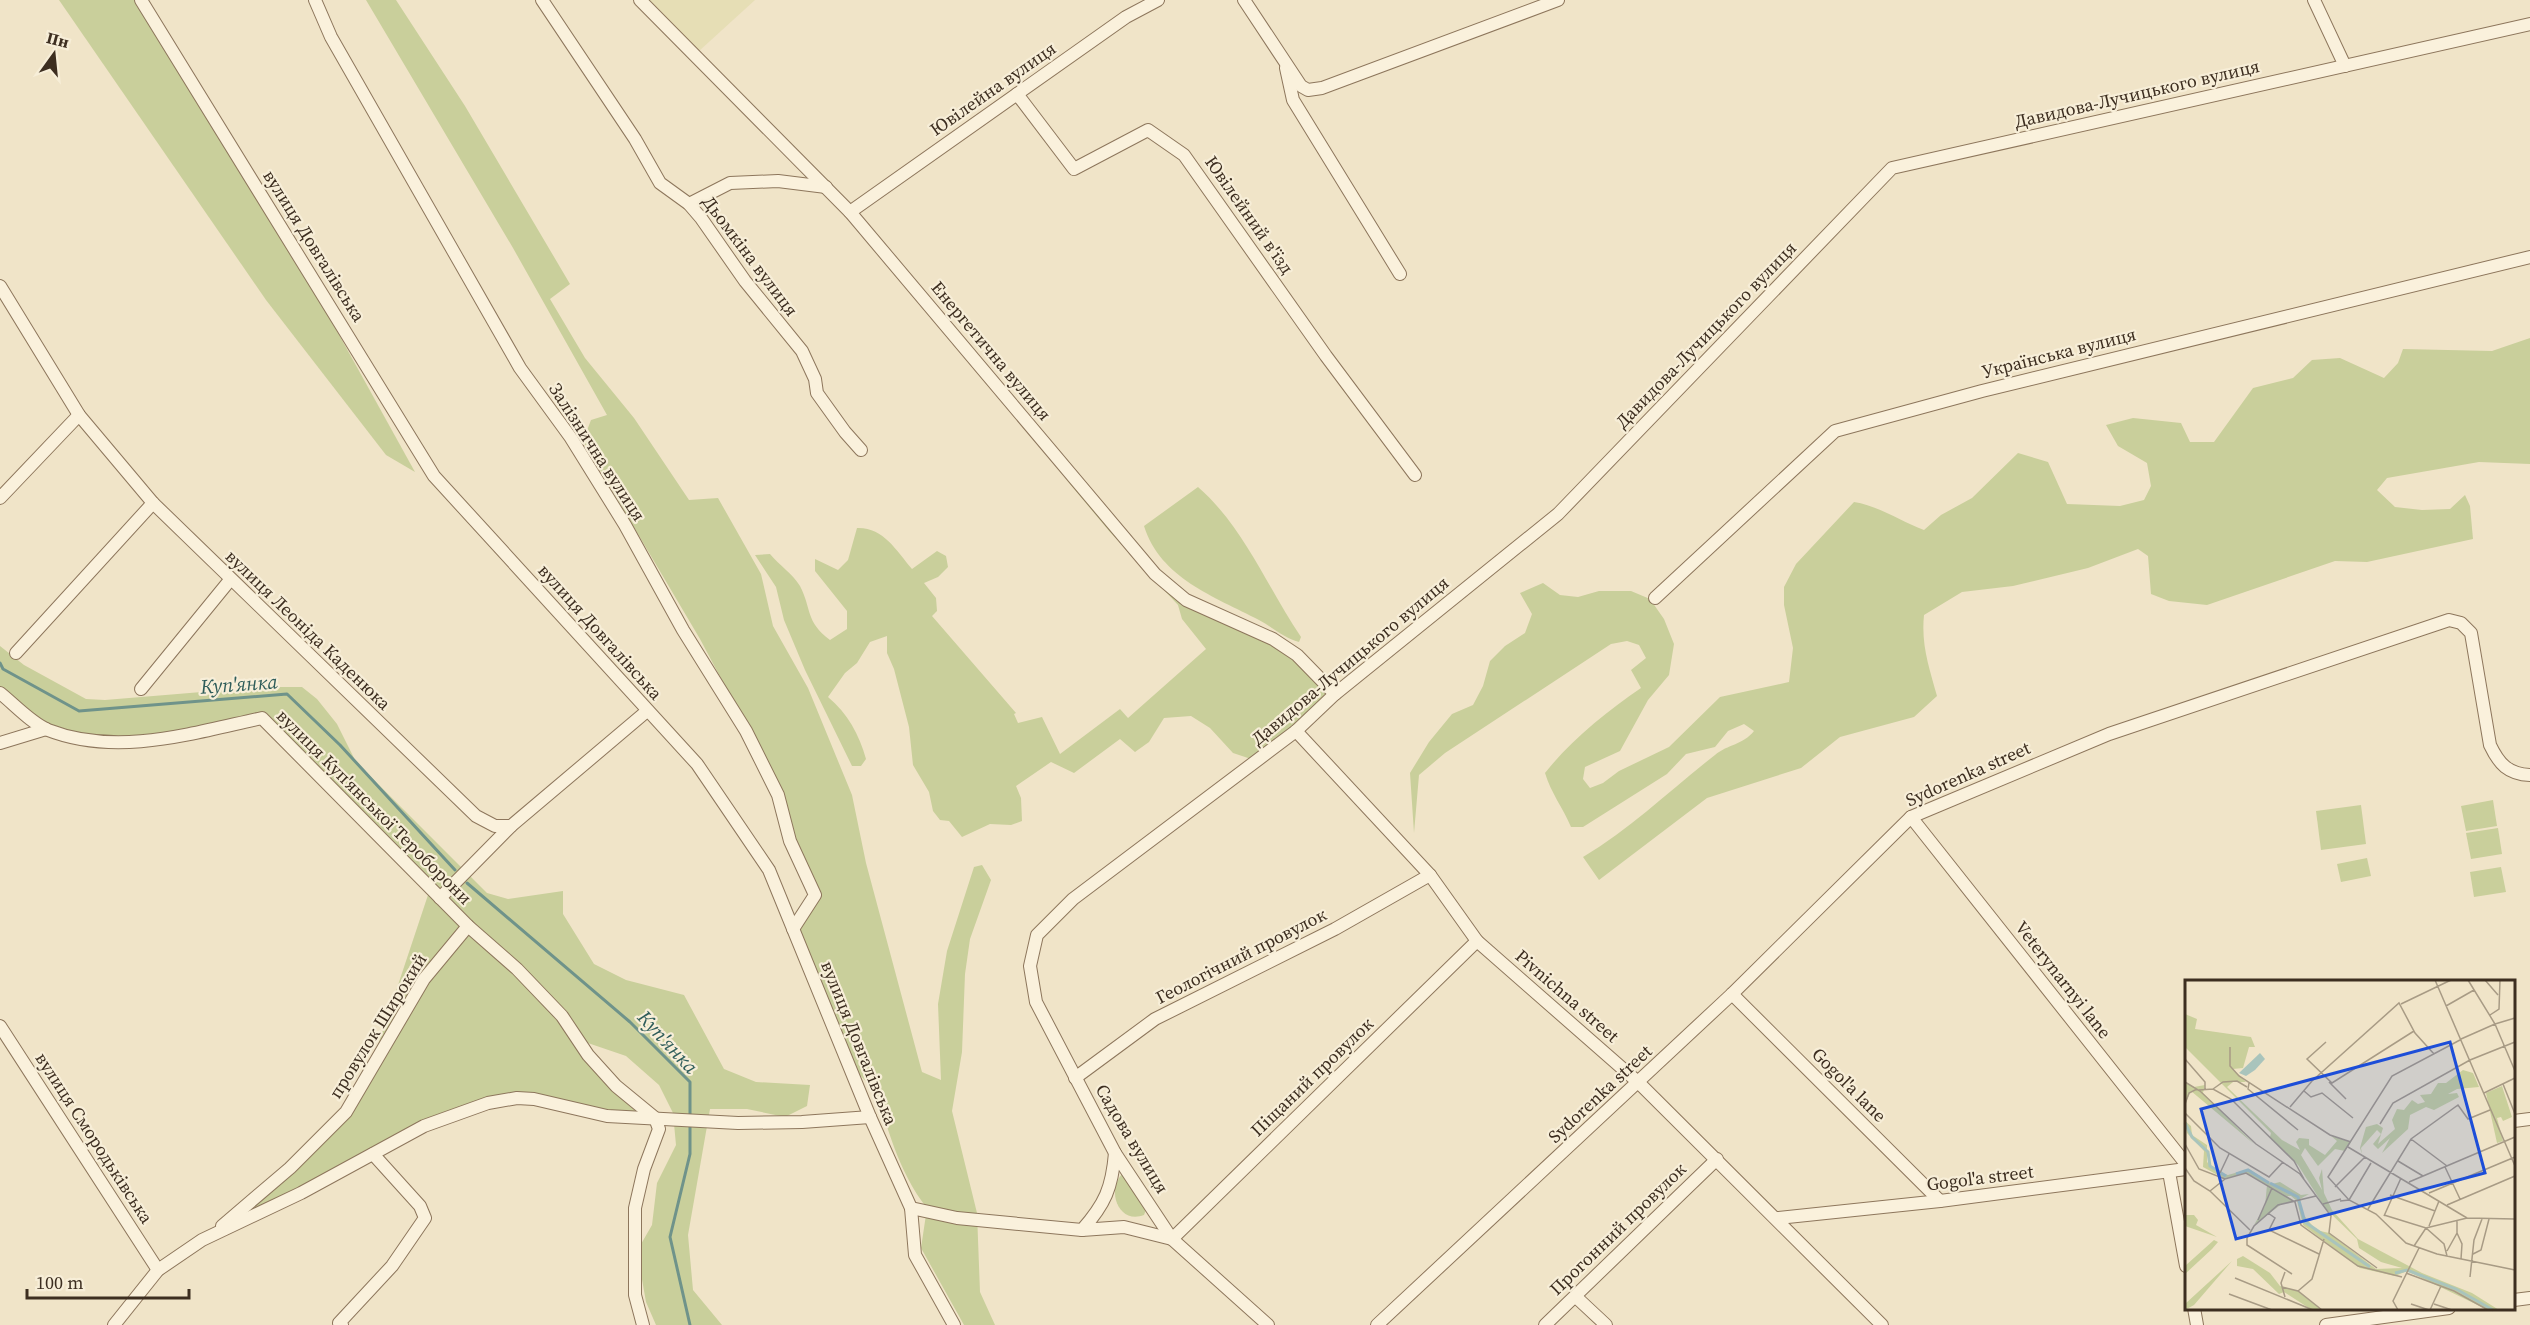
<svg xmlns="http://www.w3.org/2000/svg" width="2530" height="1325" font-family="'Source Serif 4',serif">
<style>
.farmland{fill:#e6deb5}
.green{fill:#c9cf9b}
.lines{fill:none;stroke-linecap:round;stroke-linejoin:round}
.stream{stroke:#6f938a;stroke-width:3}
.street-casing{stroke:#8d765c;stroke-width:14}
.street{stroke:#faf1dc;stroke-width:12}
.labels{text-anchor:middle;stroke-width:4.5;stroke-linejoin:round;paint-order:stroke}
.street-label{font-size:18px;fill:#3d2e20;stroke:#f7eed8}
.water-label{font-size:20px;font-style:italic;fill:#2f5d5a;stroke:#f7eed8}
.inset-river{fill:none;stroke:#a9c4bc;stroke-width:3}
.inset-road{fill:none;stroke:#a89b85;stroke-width:1.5}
.view{fill:#1d4ed8;fill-opacity:0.15;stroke:#1d4ed8;stroke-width:3}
.inset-edge{fill:none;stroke:#3d2e20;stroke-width:3}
</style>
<rect width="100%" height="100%" fill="#f0e4c8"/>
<polygon class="farmland" points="649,0 755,0 699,51"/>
<g class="green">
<polygon points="59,0 141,0 265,201 415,472 386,455 266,300"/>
<path d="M366 0H396L465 106 570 284 550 299 585 358 634 418 689 500 718 498 761 574 773 626 808 688 852 795 866 863 922 1072 941 1080 938 1004 947 951 974 867 982 865 991 880 970 939 965 974 962 1052 952 1111 977 1213 980 1292 995 1325H964L921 1248 927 1208C898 1172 886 1123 873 1080L872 1088 857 1072 797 932 812 911 775 780 700 639 583 441 591 420 607 415 513 248Z"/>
<path d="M2530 338V464L2479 462 2387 478 2377 490 2395 507 2422 510 2450 509 2465 495 2470 506 2473 539 2367 562 2335 561 2207 605 2169 601 2151 594 2148 556 2138 549 2088 568 2013 586 1962 592 1924 615C1921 645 1929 667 1937 696L1914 717 1840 737 1801 768 1707 798 1599 880 1583 857C1632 828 1671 789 1715 755 1728 744 1743 745 1754 731L1744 724 1728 731 1715 747 1686 754 1667 774 1583 827H1571C1563 808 1551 793 1545 773 1571 740 1606 712 1641 688L1631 670 1646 658 1639 645 1627 641 1611 644 1445 753 1419 775 1414 833 1410 773 1429 742 1452 714 1473 705 1483 686 1490 661 1505 646 1525 633 1532 614 1520 593 1543 583 1560 595 1578 597 1599 591H1631L1650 599 1664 619 1674 644 1669 675 1648 700 1620 751 1585 767 1583 779 1590 788 1603 783 1619 771 1669 747 1720 697 1789 682 1793 648 1784 605V587L1796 564 1854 502C1879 506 1900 521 1924 530L1941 515 1972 498 2018 453 2048 462 2067 504 2120 506 2144 500 2151 486 2147 463 2118 446 2106 425 2133 418 2181 423 2190 442H2214L2253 388 2293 378 2312 360 2340 358 2384 378 2398 363 2403 349 2492 351Z"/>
<path d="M1065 478 1186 600 1271 638 1335 694 1257 761 1233 753 1210 728 1191 716 1164 718 1149 742 1135 752 1120 739 1074 773 1051 762 1016 786 1021 798 1022 821 1011 825 990 824 962 837 949 821 940 820 933 811 929 792 913 765 909 727 894 669 887 653V636L870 642 857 663 845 673 828 697C848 714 859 734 866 759L861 766H852L805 670 784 620 776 587 755 555 770 554C779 565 793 574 800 586 812 609 805 621 830 640L847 629V611L815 571V559L838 570 848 560 857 528C883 527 896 550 912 569L937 551 946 556 948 567 938 577 924 583 936 598 937 611 932 616 1016 713 1014 714 1018 723 1042 717 1060 754 1120 709 1128 718 1206 649 1182 619 1178 605 1109 531Z"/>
<path d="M1198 487C1244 527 1267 587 1301 637L1299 642C1284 638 1272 627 1259 620 1215 597 1160 578 1144 526Z"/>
<polygon points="0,646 24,665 86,699 105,700 261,687 302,687 317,699 337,724 356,762 487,893 508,899 563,891 563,914 594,964 626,980 684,995 724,1069 756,1082 810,1085 807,1106 785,1117 747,1109 710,1109 688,1235 693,1290 722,1325 656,1325 646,1302 637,1251 652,1225 657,1183 676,1145 673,1113 659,1085 626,1056 582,1041 655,1118 534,1099 451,1114 208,1238 342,1116 361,1086 379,1042 430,889 262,718 159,739 108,740 46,729 0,687"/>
<polygon points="2493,800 2497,826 2466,831 2461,806"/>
<polygon points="2361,805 2366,844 2321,850 2316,811"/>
<polygon points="2498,828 2502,854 2471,859 2466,833"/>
<polygon points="2367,858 2371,876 2341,882 2337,864"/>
<polygon points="2501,867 2506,892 2474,897 2470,872"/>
<path d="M1124 1172 1147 1207 1144 1215C1118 1225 1105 1189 1124 1172Z"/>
</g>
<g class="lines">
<g class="stream">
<polyline points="0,663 3,669 79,711 287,694 340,745 455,870"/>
<polyline points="467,883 630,1022 690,1082 690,1117"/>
<polyline points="690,1325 670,1237 690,1154 690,1123"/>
</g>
<defs>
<g id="street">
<polyline points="141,0 434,476 697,764 769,870 870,1117 911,1208 915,1255 954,1325"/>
<polyline points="315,0 331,37 520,368 571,438 625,525 683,630 746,731 778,795 790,841 815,895 793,929"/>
<polyline points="542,0 635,139 660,183 689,204 701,218 745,281 802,351 815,379 817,393 845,432 861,450"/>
<polyline points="640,0 850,212 1155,574 1186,600 1273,639 1297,655 1335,694"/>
<polyline points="1244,0 1301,86 1308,90 1322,88 1558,0"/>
<polyline points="2314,0 2345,66"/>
<polyline points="1286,68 1293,100 1400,274"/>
<polyline points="1017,94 1074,169 1148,130 1184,155 1326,356 1415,475"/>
<polyline points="689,204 730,183 778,181 826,187"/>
<polyline points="850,212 1126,17 1158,0"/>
<polyline points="0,286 79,415 153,503 476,816 495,826 511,826 647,711"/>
<polyline points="0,498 79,415"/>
<polyline points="1655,598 1835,431 1982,391 2530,257"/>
<polyline points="16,653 153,503"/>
<polyline points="141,689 230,580"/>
<path d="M0 693C14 704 31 723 48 730 117 757 193 733 262 718L468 926 517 969 562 1016 588 1055 616 1086 655 1118 659 1129 644 1169 635 1208V1295L643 1325"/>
<polyline points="1296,731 1430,875 1477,941 1639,1083 1882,1325"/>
<polyline points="0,743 46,729"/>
<polyline points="1911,817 2186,1164"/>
<polyline points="440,898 511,826"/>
<polyline points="1732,994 1940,1201"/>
<polyline points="0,1026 158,1270"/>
<polyline points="1075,1078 1155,1019 1335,929 1430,875"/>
<polyline points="2514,1121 2530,1119"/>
<polyline points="2169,1172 2186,1266"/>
<path d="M911 1208 957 1218 1082 1230C1105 1204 1112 1188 1115 1153"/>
<polyline points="1778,1218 1940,1201 2186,1169"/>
<polyline points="222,1226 290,1168 346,1112 424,979 468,926"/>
<polyline points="1082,1230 1124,1227 1172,1239 1477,941"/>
<polyline points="1576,1297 1606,1325"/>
<polyline points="2514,1300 2530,1298"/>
<polyline points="2194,1308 2197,1325"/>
<polyline points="114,1325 158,1270 202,1240 301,1193 424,1126 488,1103 517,1098 534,1099 607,1116 738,1123 802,1122 870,1117"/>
<polyline points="342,1325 339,1323 392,1266 425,1218 420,1206 373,1154"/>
<polyline points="1268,1325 1172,1239 1115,1153 1036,1002 1030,966 1037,935 1073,899 1296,731 1335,694 1558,514 1892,168 2530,24"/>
<path d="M1377 1325 1732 994 1911 817 2109 734 2449 620 2461 623 2471 633 2490 745C2499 764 2508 774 2530 775"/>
<polyline points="1545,1325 1717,1159"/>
<polyline points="2326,1325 2449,1308"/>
</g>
</defs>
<use href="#street" class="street-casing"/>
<use href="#street" class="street"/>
</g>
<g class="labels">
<g class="street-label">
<text transform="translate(993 89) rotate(-35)" y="6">Ювілейна вулиця</text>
<text transform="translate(2137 94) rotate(-13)" y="6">Давидова-Лучицького вулиця</text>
<text transform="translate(1249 215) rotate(55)" y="6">Ювілейний в'їзд</text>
<text transform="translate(314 246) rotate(58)" y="6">вулиця Довгалівська</text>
<text transform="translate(750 256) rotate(53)" y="6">Дьомкіна вулиця</text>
<text transform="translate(1706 335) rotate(-46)" y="6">Давидова-Лучицького вулиця</text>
<text transform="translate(991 351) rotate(50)" y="6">Енергетична вулиця</text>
<text transform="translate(2059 353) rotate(-14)" y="6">Українська вулиця</text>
<text transform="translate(597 452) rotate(57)" y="6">Залізнична вулиця</text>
<text transform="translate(308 630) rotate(44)" y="6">вулиця Леоніда Каденюка</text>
<text transform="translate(600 632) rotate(48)" y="6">вулиця Довгалівська</text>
<text transform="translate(1350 661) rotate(-40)" y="6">Давидова-Лучицького вулиця</text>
<text transform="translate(1968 774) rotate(-24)" y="6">Sydorenka street</text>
<text transform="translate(374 807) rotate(45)" y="6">вулиця Куп'янської Тероборони</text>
<text transform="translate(1241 956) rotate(-27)" y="6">Геологічний провулок</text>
<text transform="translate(2063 980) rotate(52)" y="6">Veterynarnyi lane</text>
<text transform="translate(1567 996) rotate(41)" y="6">Pivnichna street</text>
<text transform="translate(378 1026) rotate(-58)" y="6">провулок Широкий</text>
<text transform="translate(859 1043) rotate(68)" y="6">вулиця Довгалівська</text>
<text transform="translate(1312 1077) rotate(-44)" y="6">Піщаний провулок</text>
<text transform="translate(1849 1085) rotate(45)" y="6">Gogol'a lane</text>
<text transform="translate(1600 1094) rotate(-43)" y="6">Sydorenka street</text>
<text transform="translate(94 1138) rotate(57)" y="6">вулиця Смородьківська</text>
<text transform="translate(1132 1139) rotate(59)" y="6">Садова вулиця</text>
<text transform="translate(1980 1178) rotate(-7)" y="6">Gogol'a street</text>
<text transform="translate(1618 1229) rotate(-44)" y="6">Прогонний провулок</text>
</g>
<g class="water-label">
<text transform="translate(239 684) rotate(-4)" y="7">Куп'янка</text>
<text transform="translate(668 1042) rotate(47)" y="7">Куп'янка</text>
</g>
</g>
<g transform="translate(2185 980)">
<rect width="330" height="330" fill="#f0e4c8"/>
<path d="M0 34 12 39 10 49 66 57 70 67H64L58 88 48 89 61 102H48L42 107 97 160 115 170 111 162 114 158 124 159V165L140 175 152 161 145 155 166 162 160 171 150 169 133 186 120 168 116 175 137 210 134 198 137 189 139 213 147 230 173 259 237 293 287 313 314 330H303L222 291 210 296 175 288 118 245 112 221 106 216H102L110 222 98 223 69 245 80 226 82 205 61 193 40 199 18 187 19 171 2 153 0 141 6 146 7 155 22 165V182L33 192 43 195 64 189 87 204 95 202 116 215 124 214 115 219 116 232 131 250 144 253 191 289 217 288 196 282 174 268 172 259 140 228 113 185 85 157 86 153 0 67ZM278 90 288 93 294 107 272 109 263 114 272 113 274 117 249 130 241 127 225 135 223 149 197 173 205 158 193 169 188 164 196 154 192 150 176 168 177 174 175 168 181 147 192 144 198 148 193 164 210 149 207 140 212 129 219 130 227 120 233 124 240 122 235 115 246 114 253 103H261ZM0 102 9 107 20 105 18 113 69 164 6 111 0 124ZM317 106 327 137 318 141 316 137 312 138 318 161 312 163 301 113ZM0 235H9L13 240 11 245 32 257 0 246ZM29 260 33 262 27 269 0 294V286ZM58 276 85 293 95 306 113 311 137 330H127L99 312 94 314 68 289 52 286V279ZM47 281 9 325 0 330V324Z" fill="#c9cf9b"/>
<path d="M75 73 80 79 70 90 61 96 54 93Z" fill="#a9c4bc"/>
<path class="inset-river" d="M0 143 7 157 23 172 25 186 41 196M51 194 63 190 84 203M85 203 113 217 120 242 185 287M210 293 222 290 271 309 308 330"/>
<path class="inset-road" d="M250 0 330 186M283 0 310 44 330 91M300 0 313 15M216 24 266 0M261 26 289 10M305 35 314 29 315 0M310 44 330 38M276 59 310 44M275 60 207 96 143 197 164 220 191 234 221 263 252 274 330 290M141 62 122 79 147 103 229 51M45 67V86L54 96 145 155 166 162M0 79 20 102V109M0 102 15 111 71 164 115 194 146 236 144 253 192 288M144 102 161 119M64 103 63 109 113 150M318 104 330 134M28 109 38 102 52 101 62 107M14 110 28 109 46 119 109 181 119 199M119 111 126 117 137 113 168 138M299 113 330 98M0 124 4 113 12 109M105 127 127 101 214 23 230 53 249 74M0 133 35 168 84 197 98 182M195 144 208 123 285 80 330 62M226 159 262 186M0 164 14 189 40 199 61 193 110 222 116 245 173 286 217 297M163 167 282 238M213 181 238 196M260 187 275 219M0 188 9 201 25 211 65 250M35 193 44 174M224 202 330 157M150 207 180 177M25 211 40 199M244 213 330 177M205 215 250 231M155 221 164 220 186 183M138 224 156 219M262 225 330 196M183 229 226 159 273 125 283 139 305 130M83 233 90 238 84 250 134 274M199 235 241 248 282 238 330 239M199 236 216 198M73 240 87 208M244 246 254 221M241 248 259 264 262 276M272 253 277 264 276 279M229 266 241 248M262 271 272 253V241M288 274 296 270 304 239M100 292 96 303 100 317M221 293 269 311 303 330M107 294 62 265V258L69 246 93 225 131 216M285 297 289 260 297 239M50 298 128 330M97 307 113 311 137 330M113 311 127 299 139 259M44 314 87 330M226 324 244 330M249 324 267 330M213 330 208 321 234 268M245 330 256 306"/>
<path class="view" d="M265 62 300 193 51 259 16 129Z"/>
<rect width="330" height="330" class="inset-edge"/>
</g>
<g transform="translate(54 54) rotate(15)" stroke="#f7eed8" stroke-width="4.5" paint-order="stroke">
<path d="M0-4.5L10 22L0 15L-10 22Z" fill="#3d2e20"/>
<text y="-9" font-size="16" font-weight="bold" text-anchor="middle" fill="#3d2e20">Пн</text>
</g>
<path d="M27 1289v9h162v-9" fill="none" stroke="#3d2e20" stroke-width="3"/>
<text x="36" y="1289" font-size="18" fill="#3d2e20" stroke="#f7eed8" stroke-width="4.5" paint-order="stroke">100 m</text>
</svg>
